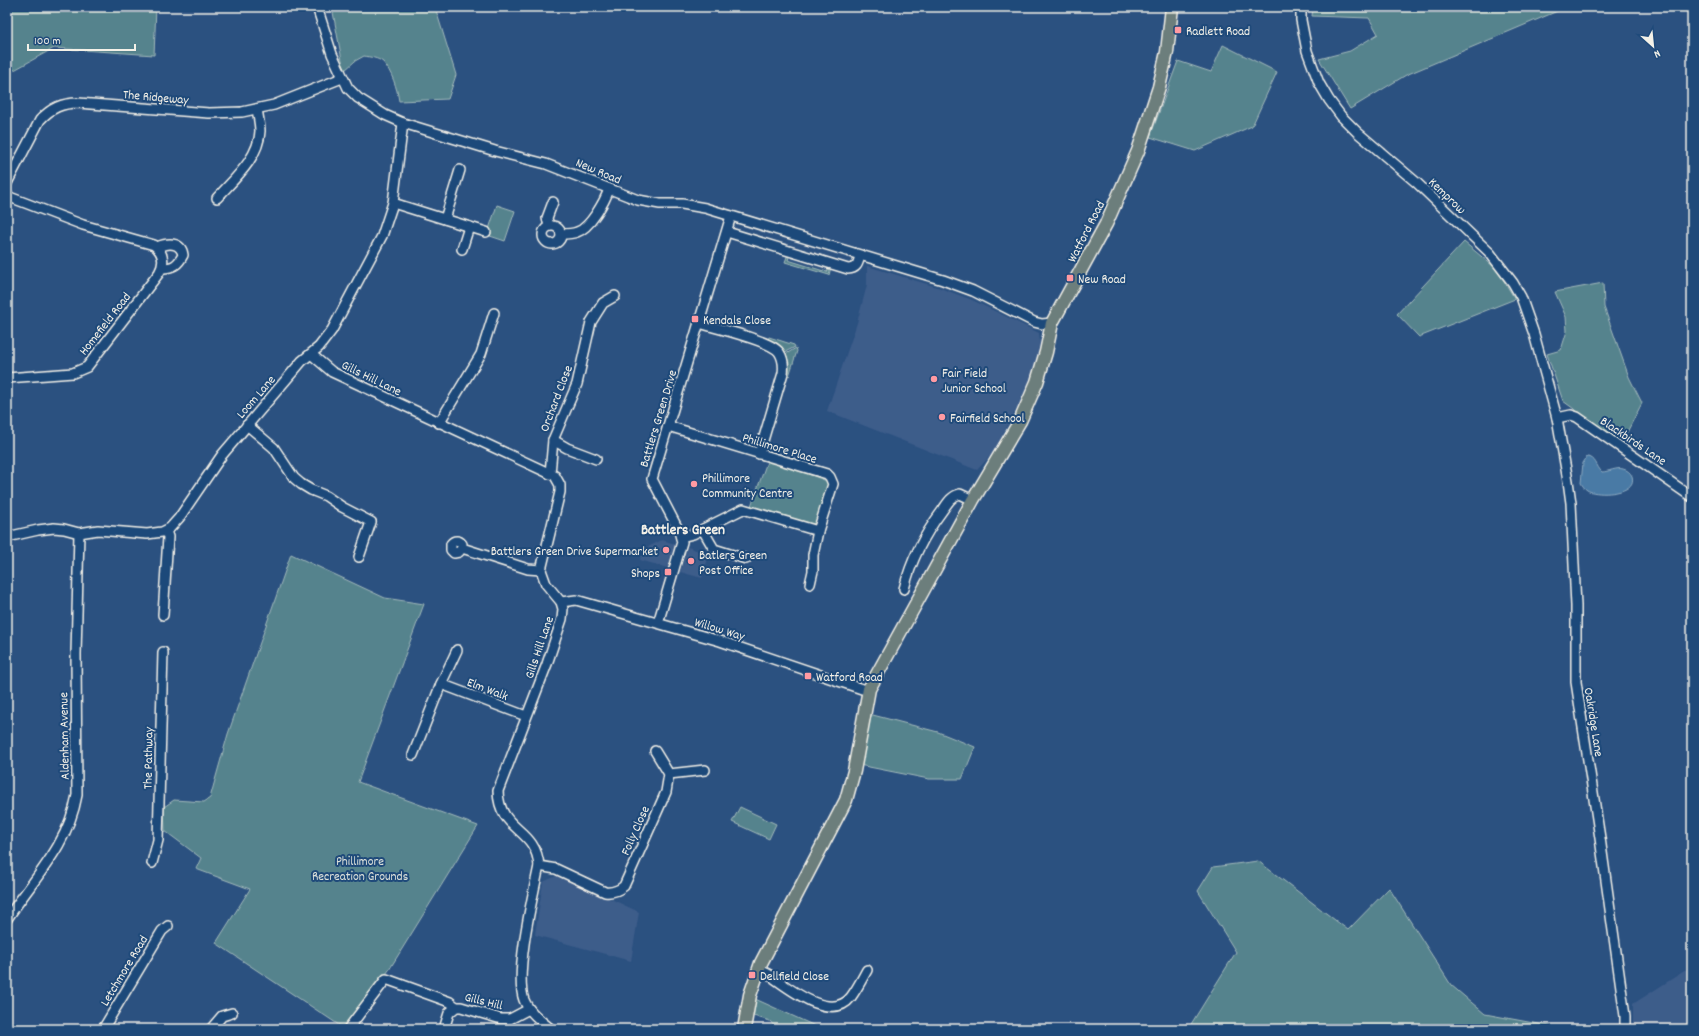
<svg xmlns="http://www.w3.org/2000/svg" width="1699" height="1036" font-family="Dekko,sans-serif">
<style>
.built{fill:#3e5d8a}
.green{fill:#54838d;stroke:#a4baba}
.water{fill:#487aa5;stroke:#8daac0}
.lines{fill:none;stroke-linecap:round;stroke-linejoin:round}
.minor-casing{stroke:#f4f1e8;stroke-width:12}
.major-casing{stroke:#f4f1e8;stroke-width:15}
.minor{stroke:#1f4a7a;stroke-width:9}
.major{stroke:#6c7e7c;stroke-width:12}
.poi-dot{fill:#ff9aa2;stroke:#1f4a7a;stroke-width:1.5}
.labels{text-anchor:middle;stroke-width:4;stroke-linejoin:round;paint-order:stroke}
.poi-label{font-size:13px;fill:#f4f1e8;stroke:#1f4a7a;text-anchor:start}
.street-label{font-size:13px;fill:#f4f1e8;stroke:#1f4a7a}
.park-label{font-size:13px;fill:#dce0da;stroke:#1f4a7a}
.quarter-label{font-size:15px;font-weight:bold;fill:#f4f1e8;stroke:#1f4a7a}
</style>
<rect width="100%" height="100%" fill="#2b5180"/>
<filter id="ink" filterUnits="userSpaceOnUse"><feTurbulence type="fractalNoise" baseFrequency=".025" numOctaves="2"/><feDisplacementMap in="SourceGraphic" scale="8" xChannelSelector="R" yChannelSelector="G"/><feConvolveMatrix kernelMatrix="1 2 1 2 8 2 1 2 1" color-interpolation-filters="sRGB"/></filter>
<g filter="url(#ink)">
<g class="built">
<polygon points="867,266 940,288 972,300 1039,333 1041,354 1019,404 992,454 977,470 827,411 857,323 867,285"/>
<polygon points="662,540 675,544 668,568 640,560 642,550"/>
<polygon points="688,547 709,555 702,578 680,572"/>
<polygon points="559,875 639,912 631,961 535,935 543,882"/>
<polygon points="1692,966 1692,1029 1633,1029 1633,1004"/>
</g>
<g class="green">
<polygon points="7,7 156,7 154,55 54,48 7,74"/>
<path d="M332 7H435L456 75 448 99 399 101C397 88 392 72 383 62 378 58 370 57 364 56L355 61 344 71Z"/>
<polygon points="1313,7 1567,7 1406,75 1350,109 1319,59 1350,51 1378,34 1369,18 1312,16"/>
<polygon points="1223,45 1277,72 1252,126 1195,151 1150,137 1178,61 1211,72"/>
<polygon points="497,205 515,211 505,241 487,235"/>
<polygon points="1464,242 1493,266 1504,281 1515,299 1419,337 1397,314"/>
<polygon points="788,254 790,254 788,260 827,272 829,266 831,267 829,275 785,262"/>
<polygon points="1603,283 1604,307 1629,377 1642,403 1623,440 1624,445 1563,401 1547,354 1561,350 1567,331 1566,317 1555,292"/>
<polygon points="769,337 794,345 795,347 785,352 777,343 768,339"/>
<polygon points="796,348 797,351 789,376 789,363 786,354"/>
<polygon points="768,459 827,481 829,485 815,523 811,524 751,506"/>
<polygon points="291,554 385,598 424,604 358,782 478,826 389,970 345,1029 216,943 250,889 196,869 201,858 165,831 164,807 174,800 204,802 210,798 228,734"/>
<polygon points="869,714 938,732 975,747 962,779 929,779 859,765"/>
<polygon points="740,807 776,824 769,839 732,822"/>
<polygon points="1258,861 1348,930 1389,888 1451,985 1485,1014 1566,1029 1188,1029 1236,952 1198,891 1213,867"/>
<polygon points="753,998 815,1026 823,1029 774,1029 775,1027 770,1021 750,1015"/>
</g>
<path class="water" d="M1587 457C1596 457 1596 467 1602 472 1608 472 1617 467 1623 469 1627 470 1630 472 1632 476 1638 495 1596 496 1587 490 1584 488 1583 486 1581 483L1583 463Z"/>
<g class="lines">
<defs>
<g id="minor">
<polyline points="317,7 332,54 348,88 358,98 385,115 403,123 495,151 546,164 638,200 660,204 682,204 705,208 943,280 973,291 1034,322 1042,324 1052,323"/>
<polyline points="1301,7 1301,20 1307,51 1319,83 1329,100 1341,116 1357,132 1417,183 1490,253 1513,283 1521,297 1534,334 1557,418 1568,481 1571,503 1576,606 1576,682 1600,838 1625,1016 1625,1029"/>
<path d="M7 183 40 120C51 108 62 103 78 103L209 113 242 112 274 105 342 78"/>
<path d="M7 196 83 225 154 245C164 253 165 263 159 273L87 367 73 373 7 378"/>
<path d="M217 198C234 179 259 158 260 131 260 124 258 116 257 109"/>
<polyline points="393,203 486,232"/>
<polyline points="445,219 460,170"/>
<circle cx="552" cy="235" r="9"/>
<polyline points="549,226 547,218 553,202"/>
<path d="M727 232 848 269C857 269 858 263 860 256"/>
<path d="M561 234C566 234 572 234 577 232 590 228 605 201 609 189"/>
<path d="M157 247C167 243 181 241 183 255 178 265 173 268 162 268"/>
<polyline points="462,249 469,227"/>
<path d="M699 323C715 328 770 340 779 352 783 358 784 366 783 373L759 454"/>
<path d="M311 354 332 372 555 476 560 485V492L541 570 546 584 561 602 563 609 562 619 547 664 498 791C499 832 536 827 539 866 533 895 514 974 524 1000 529 1012 541 1021 551 1029"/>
<polyline points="1557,418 1571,415 1577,417 1692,497"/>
<polyline points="439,423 481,354 494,313"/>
<polyline points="247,425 274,448 294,478 301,484 311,490 326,496 342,507 371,522 359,557"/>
<polyline points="668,426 827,474 830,477 833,484 818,531 743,509 693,534 681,537"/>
<polyline points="553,440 567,448 596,459"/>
<polyline points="550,474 553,440 577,384 591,322 603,303 615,296"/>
<polyline points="703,530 714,549 746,559"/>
<polyline points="7,537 38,530 54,528 64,529 79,533 98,530 147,534 162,532 170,528 179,518 222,455 302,361 319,347 332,330 382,236 393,203 403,123"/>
<path d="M462 548V544C459 540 454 540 451 544V550L454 553 459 552 462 548 528 569 541 570"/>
<polyline points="810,584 813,571 813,555 818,531"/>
<path d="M904 589C911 560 924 535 942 511 947 504 951 496 960 494L973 500"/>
<polyline points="561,602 576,600 720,641 862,689 869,689"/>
<polyline points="163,615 168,537 166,531"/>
<polyline points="658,623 682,542 679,531 652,479 731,216"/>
<polyline points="441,684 526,716"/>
<polyline points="413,755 441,684 457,650"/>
<polyline points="669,774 705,770"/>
<polyline points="152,863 158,840 163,652"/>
<path d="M539 866 556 869 605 892C613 893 618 891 624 886L666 792 669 774 655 751"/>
<path d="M7 919C34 878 68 846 77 795L76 654 79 533"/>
<path d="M758 969C763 972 770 974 774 978 791 990 832 1022 851 997 857 989 862 979 867 970"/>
<polyline points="103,1029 162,931 168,926"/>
<polyline points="211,1029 222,1016 232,1013"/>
<polyline points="348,1029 386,979 450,1002 456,1007"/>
<polyline points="444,1029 449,1013 456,1007 461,1007 501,1019 510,1019 529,1009"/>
</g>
<polyline id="major" points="744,1029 750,995 761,963 846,800 854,771 869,689 973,500 1020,421 1037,382 1046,352 1052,323 1106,224 1138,151 1159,87 1167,52 1172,7"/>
</defs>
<use href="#minor" class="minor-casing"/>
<use href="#major" class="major-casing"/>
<use href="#minor" class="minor"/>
<use href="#major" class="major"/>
</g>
</g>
<g class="poi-dot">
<rect x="1174" y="26" width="8" height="8" rx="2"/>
<rect x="1066" y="274" width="8" height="8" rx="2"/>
<rect x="691" y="315" width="8" height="8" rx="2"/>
<circle cx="934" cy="379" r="4"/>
<circle cx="942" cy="417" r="4"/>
<circle cx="694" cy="484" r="4"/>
<circle cx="666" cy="550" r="4"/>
<circle cx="691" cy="561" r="4"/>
<rect x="664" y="568" width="8" height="8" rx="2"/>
<rect x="804" y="672" width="8" height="8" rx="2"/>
<rect x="748" y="971" width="8" height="8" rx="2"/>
</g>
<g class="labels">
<g class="poi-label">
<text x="1186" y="35">Radlett Road</text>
<text x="1078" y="283">New Road</text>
<text x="703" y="324">Kendals Close</text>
<text x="942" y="377">Fair Field<tspan x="942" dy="15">Junior School</tspan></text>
<text x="950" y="422">Fairfield School</text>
<text x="702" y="482">Phillimore<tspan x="702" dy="15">Community Centre</tspan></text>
<text x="658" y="555" text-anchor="end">Battlers Green Drive Supermarket</text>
<text x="699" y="559">Batlers Green<tspan x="699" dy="15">Post Office</tspan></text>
<text x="660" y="577" text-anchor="end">Shops</text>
<text x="816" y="681">Watford Road</text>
<text x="760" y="980">Dellfield Close</text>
</g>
<g class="street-label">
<text transform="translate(156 96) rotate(5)" y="5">The Ridgeway</text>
<text transform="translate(599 170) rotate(23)" y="5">New Road</text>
<text transform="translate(1448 195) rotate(44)" y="5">Kemprow</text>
<text transform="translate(1085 231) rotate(-63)" y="5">Watford Road</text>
<text transform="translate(104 323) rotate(-52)" y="5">Homefield Road</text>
<text transform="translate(372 377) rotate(26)" y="5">Gills Hill Lane</text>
<text transform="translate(255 396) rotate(-49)" y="5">Loom Lane</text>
<text transform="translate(555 398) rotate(-69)" y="5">Orchard Close</text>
<text transform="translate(657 418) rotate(-73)" y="5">Battlers Green Drive</text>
<text transform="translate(1634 440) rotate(34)" y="5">Blackbirds Lane</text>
<text transform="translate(780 447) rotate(17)" y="5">Phillimore Place</text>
<text transform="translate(720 628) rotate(17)" y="5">Willow Way</text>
<text transform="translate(538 647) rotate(-71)" y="5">Gills Hill Lane</text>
<text transform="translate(488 688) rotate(21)" y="5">Elm Walk</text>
<text transform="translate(1595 722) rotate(81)" y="5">Oakridge Lane</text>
<text transform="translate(63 736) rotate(-91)" y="5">Aldenham Avenue</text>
<text transform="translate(147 758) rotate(-89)" y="5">The Pathway</text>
<text transform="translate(634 830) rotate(-66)" y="5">Folly Close</text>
<text transform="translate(123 970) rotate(-59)" y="5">Letchmore Road</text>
<text transform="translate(484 1000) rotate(14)" y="5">Gills Hill</text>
</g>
<g class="park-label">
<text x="360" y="865">Phillimore<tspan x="360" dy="15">Recreation Grounds</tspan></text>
</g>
<g class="quarter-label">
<text x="683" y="534">Battlers Green</text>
</g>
</g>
<rect width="1699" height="1036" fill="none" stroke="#1f4a7a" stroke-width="24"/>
<rect x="12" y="12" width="1675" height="1012" fill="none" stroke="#f4f1e8" stroke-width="1.5" filter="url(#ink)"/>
<g transform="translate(1653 46) rotate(153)" stroke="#1f4a7a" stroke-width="3" paint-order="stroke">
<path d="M0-3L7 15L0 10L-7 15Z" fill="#f4f1e8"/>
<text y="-6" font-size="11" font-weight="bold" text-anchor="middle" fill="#f4f1e8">N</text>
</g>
<path d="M28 44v6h107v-6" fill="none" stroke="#f4f1e8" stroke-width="2"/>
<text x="34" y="44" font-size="12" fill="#f4f1e8" stroke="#1f4a7a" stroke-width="3" paint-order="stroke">100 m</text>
</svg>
